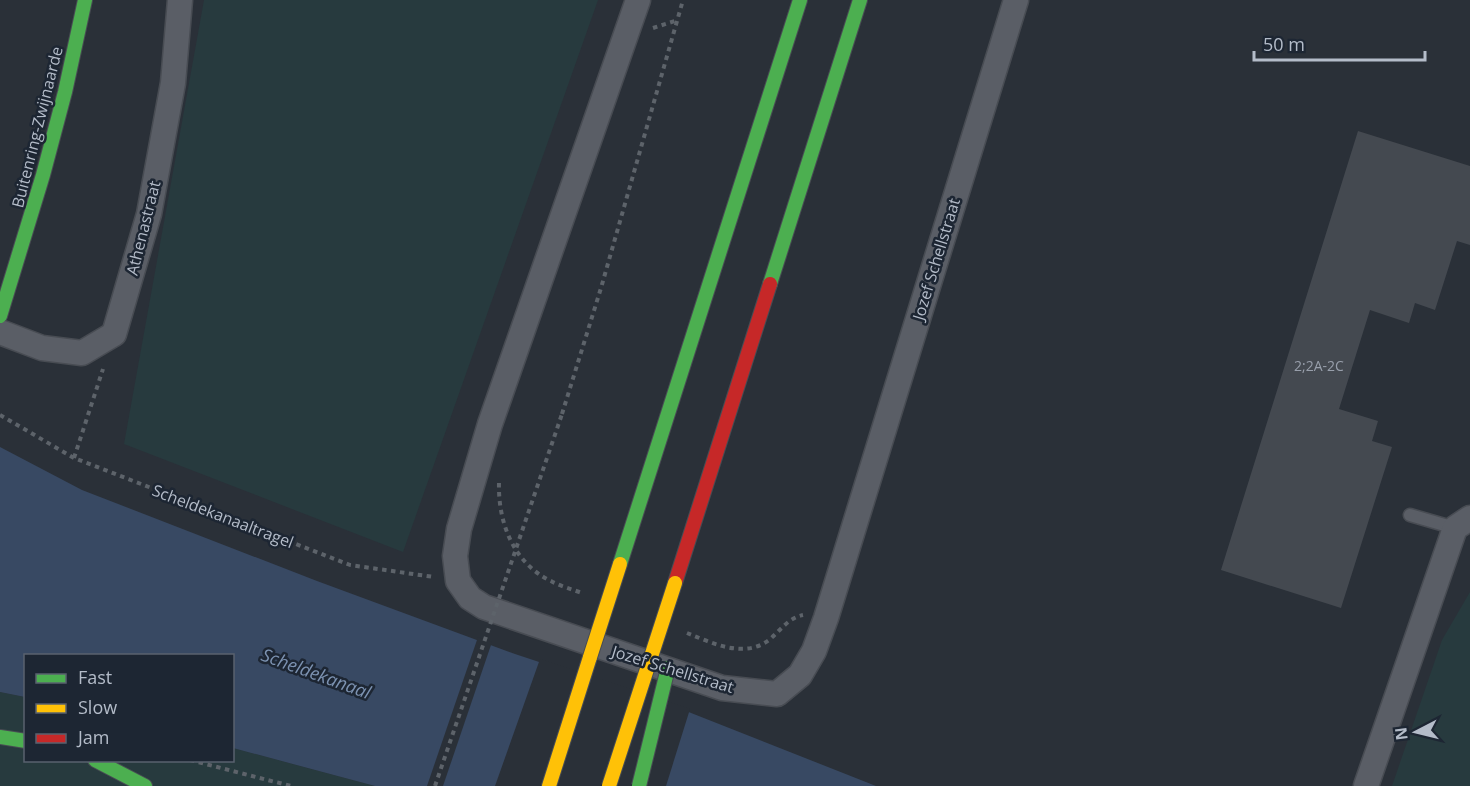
<svg xmlns="http://www.w3.org/2000/svg" width="1470" height="786" font-family="'Open Sans',sans-serif">
<style>
.green{fill:#273a3e}
.water{fill:#384963}
.pier{fill:#2a3038}
.building{fill:#444950}
.lines{fill:none;stroke-linecap:round;stroke-linejoin:round}
.lane-casing{stroke:#484c53;stroke-width:15}
.street-casing{stroke:#484c53;stroke-width:27}
.fast-casing{stroke:#484c53;stroke-width:16}
.slow-casing{stroke:#484c53;stroke-width:16}
.jam-casing{stroke:#484c53;stroke-width:16}
.path{stroke:#5d636a;stroke-width:4;stroke-dasharray:4.5 4.5;stroke-linecap:butt}
.lane{stroke:#5a5e66;stroke-width:12}
.street{stroke:#5a5e66;stroke-width:24}
.fast{stroke:#4caf50;stroke-width:14}
.slow{stroke:#ffc107;stroke-width:14}
.jam{stroke:#c62828;stroke-width:14}
.fast-bridge-casing{stroke:#474c53;stroke-width:16;stroke-linecap:butt}
.slow-bridge-casing{stroke:#474c53;stroke-width:16;stroke-linecap:butt}
.path-bridge{stroke:#5d636a;stroke-width:4;stroke-dasharray:4.5 4.5;stroke-linecap:butt}
.fast-bridge{stroke:#4caf50;stroke-width:14}
.slow-bridge{stroke:#ffc107;stroke-width:14}
.labels{text-anchor:middle;stroke-width:5;stroke-linejoin:round;paint-order:stroke}
.number-label{font-size:14px;fill:#989fab}
.street-label{font-size:16px;fill:#b4bcc9;stroke:#1d2633}
.water-label{font-size:18px;font-style:italic;fill:#7c92b1;stroke:#1d2633}
</style>
<rect width="100%" height="100%" fill="#2a3038"/>
<g class="green">
<polygon points="204,0 598,0 403,552 124,444"/>
<polygon points="1470,592 1470,786 1392,786 1442,640"/>
<polygon points="0,692 25,697 26,760 232,760 233,748 375,786 0,786"/>
</g>
<polygon class="water" points="0,447 82,490 317,581 515,654 681,709 876,786 375,786 233,748 232,656 26,656 25,697 0,692"/>
<g class="pier">
<polygon points="478,637 492,642 443,786 427,786"/>
<polygon points="540,659 690,709 666,786 495,786"/>
</g>
<polygon class="building" points="1358,131 1470,166 1470,245 1457,241 1435,310 1415,303 1409,323 1370,310 1339,409 1378,421 1372,441 1392,447 1341,608 1221,570"/>
<g class="lines">
<defs>
<polyline id="lane" points="1410,515 1455,528"/>
<g id="street">
<polyline points="638,0 490,424 459,529 455,556 458,581 470,598 484,607 722,688 777,694 800,675 814,651 826,618 1016,0"/>
<polyline points="0,332 42,348 82,353 114,334 149,214 173,83 180,0"/>
<polyline points="1366,786 1455,528 1470,518"/>
</g>
<g id="fast">
<polyline points="770,284 860,0"/>
<polyline points="0,316 43,175 65,92 85,0"/>
<polyline points="620,564 800,0"/>
<polyline points="0,737 26,741"/>
<polyline points="95,760 145,786"/>
</g>
<polyline id="slow" points="549,786 590,657"/>
<polyline id="jam" points="675,583 770,284"/>
</defs>
<use href="#lane" class="lane-casing"/>
<use href="#street" class="street-casing"/>
<use href="#fast" class="fast-casing"/>
<use href="#slow" class="slow-casing"/>
<use href="#jam" class="jam-casing"/>
<g class="path">
<polyline points="653,28 678,20"/>
<polyline points="562,414 601,288 683,0"/>
<polyline points="0,415 74,458 350,565 434,577"/>
<polyline points="74,458 103,369"/>
<path d="M499 483C498 522 513 563 551 581 560 586 571 589 582 593"/>
<path d="M687 633C712 643 744 659 769 640 781 630 788 618 803 615"/>
<polyline points="190,760 291,786"/>
</g>
<use href="#lane" class="lane"/>
<use href="#street" class="street"/>
<use href="#fast" class="fast"/>
<use href="#slow" class="slow"/>
<use href="#jam" class="jam"/>
<defs>
<polyline id="fast-bridge" points="639,786 668,668"/>
<g id="slow-bridge">
<polyline points="590,657 620,564"/>
<polyline points="609,786 675,583"/>
</g>
</defs>
<use href="#fast-bridge" class="fast-bridge-casing"/>
<use href="#slow-bridge" class="slow-bridge-casing"/>
<polyline class="path-bridge" points="435,786 562,414"/>
<use href="#fast-bridge" class="fast-bridge"/>
<use href="#slow-bridge" class="slow-bridge"/>
</g>
<g class="labels">
<g class="number-label">
<text x="1319" y="371">2;2A-2C</text>
</g>
<g class="street-label">
<text transform="translate(37 127) rotate(-76)" y="6">Buitenring-Zwijnaarde</text>
<text transform="translate(143 228) rotate(-76)" y="6">Athenastraat</text>
<text transform="translate(936 259) rotate(-73)" y="6">Jozef Schellstraat</text>
<text transform="translate(223 516) rotate(21)" y="6">Scheldekanaaltragel</text>
<text transform="translate(673 669) rotate(17)" y="6">Jozef Schellstraat</text>
</g>
<g class="water-label">
<text transform="translate(316 674) rotate(20)" y="6">Scheldekanaal</text>
</g>
</g>
<rect x="24" y="654" width="210" height="108" fill="#1d2633" stroke="#59626f" stroke-width="1.5"/>
<rect x="36" y="674" width="30" height="9" fill="#4caf50" stroke="#59626f" stroke-width="1.5"/>
<text x="78" y="684" font-size="18" fill="#b4bcc9">Fast</text>
<rect x="36" y="704" width="30" height="9" fill="#ffc107" stroke="#59626f" stroke-width="1.5"/>
<text x="78" y="714" font-size="18" fill="#b4bcc9">Slow</text>
<rect x="36" y="734" width="30" height="9" fill="#c62828" stroke="#59626f" stroke-width="1.5"/>
<text x="78" y="744" font-size="18" fill="#b4bcc9">Jam</text>
<g transform="translate(1416 732) rotate(263)" stroke="#1d2633" stroke-width="4.5" paint-order="stroke">
<path d="M0-4.5L10 22L0 15L-10 22Z" fill="#b4bcc9"/>
<text y="-9" font-size="16" font-weight="bold" text-anchor="middle" fill="#b4bcc9">N</text>
</g>
<path d="M1254 51v9h171v-9" fill="none" stroke="#b4bcc9" stroke-width="3"/>
<text x="1263" y="51" font-size="18" fill="#b4bcc9" stroke="#1d2633" stroke-width="4.5" paint-order="stroke">50 m</text>
</svg>
